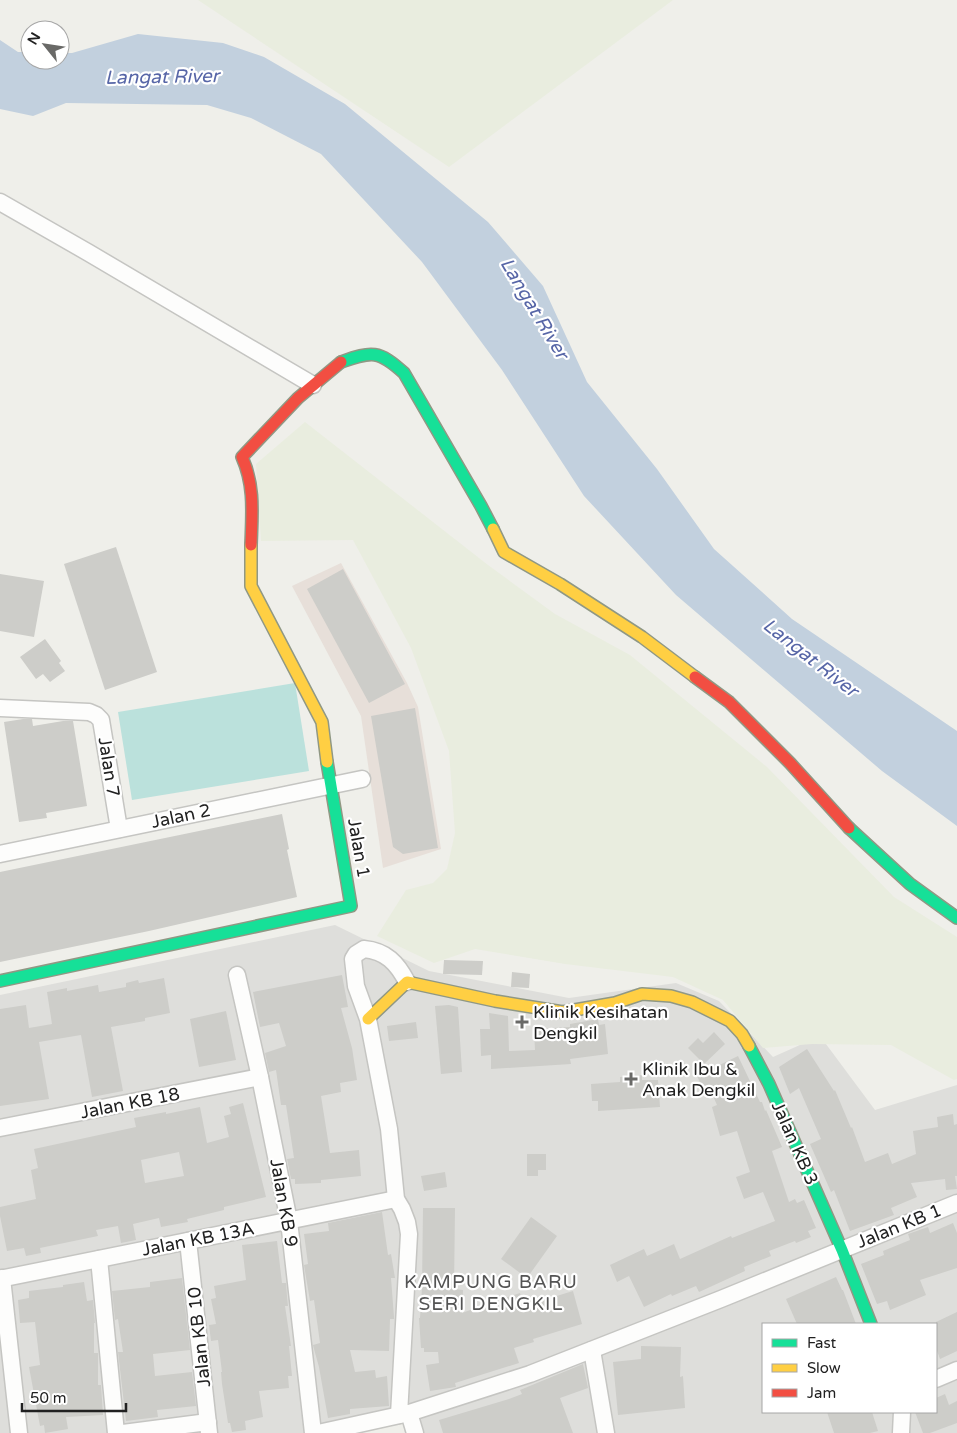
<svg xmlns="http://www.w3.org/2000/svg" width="957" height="1433" font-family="'Varela Round',sans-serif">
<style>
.residential{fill:#dededb;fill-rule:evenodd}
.commercial{fill:#e7dfd9}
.farmland{fill:#e9eddf}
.pitch{fill:#bbe1dc}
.water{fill:#c2d0de}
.building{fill:#cdcdc9;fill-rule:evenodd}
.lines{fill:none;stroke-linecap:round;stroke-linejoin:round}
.street-casing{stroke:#c5c5c2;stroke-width:19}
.fast-casing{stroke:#909884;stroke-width:14}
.slow-casing{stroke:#909884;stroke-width:14}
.jam-casing{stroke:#909884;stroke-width:14}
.street{stroke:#fdfdfc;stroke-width:16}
.fast{stroke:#16e098;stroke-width:11}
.slow{stroke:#ffcf43;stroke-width:11}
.jam{stroke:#f24e42;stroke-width:11}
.poi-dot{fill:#696967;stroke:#fff;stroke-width:2}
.labels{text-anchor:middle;stroke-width:4.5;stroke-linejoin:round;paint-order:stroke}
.street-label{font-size:18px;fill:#212121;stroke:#fff}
.poi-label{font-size:18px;fill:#212121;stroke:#fff;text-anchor:start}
.water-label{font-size:19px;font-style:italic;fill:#5766a7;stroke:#fff}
.neighbourhood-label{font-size:19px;letter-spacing:1px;fill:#545454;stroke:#fff}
</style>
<rect width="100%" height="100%" fill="#efefea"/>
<path class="residential" d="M335 925 429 971 569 998 676 983 719 1001 773 1057 820 1036 875 1110 957 1085V1433H405L402 1420 342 1433H0V995ZM763 1324H936V1412H763Z"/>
<polygon class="commercial" points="341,563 407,683 418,707 441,849 383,868 361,716 292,586"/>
<g class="farmland">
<polygon points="198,0 673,0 449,167"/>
<polygon points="305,422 488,565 555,614 630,655 767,767 894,897 957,937 957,1079 954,1080 891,1045 812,1044 763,1048 723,1000 673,977 565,964 475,949 434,963 377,936 406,890 433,883 447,869 455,833 449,751 411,648 353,540 261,541 256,464"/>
</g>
<polygon class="pitch" points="295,683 309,771 132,800 118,712"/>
<polygon class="water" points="138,34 223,43 264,57 345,104 488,222 543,286 587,382 657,469 714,549 792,619 957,731 957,826 882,771 676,595 584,496 502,370 422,262 321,154 251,118 207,105 66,103 33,116 0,109 0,40 18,52 30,52 30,60 60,60 60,53 72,53"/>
<g class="building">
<polygon points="116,547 157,672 105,690 64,564"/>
<polygon points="343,569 405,684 369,703 307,589"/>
<polygon points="0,574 44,581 34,637 0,631"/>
<polygon points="45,639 61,661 59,663 65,671 50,682 43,674 36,679 20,657"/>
<polygon points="415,708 438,848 403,854 393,847 371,716"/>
<polygon points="23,719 32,719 33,726 63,721 73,721 87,806 46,813 47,818 19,822 4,722"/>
<polygon points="282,814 289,849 287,850 297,897 149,931 0,962 0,872"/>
<polygon points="444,960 483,961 482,975 443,974"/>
<polygon points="512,972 530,974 529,988 511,987"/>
<polygon points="342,975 348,1007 341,1008 352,1048 357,1080 340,1083 341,1092 321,1096 330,1153 359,1150 361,1176 321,1180 321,1183 295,1184 295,1179 291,1179 287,1159 294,1158 286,1105 281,1105 276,1070 269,1072 265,1053 286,1046 279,1023 260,1027 253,992"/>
<polygon points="164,978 170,1013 145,1018 145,1021 111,1027 123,1091 92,1097 81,1035 39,1042 49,1099 0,1106 0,1009 26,1005 29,1028 52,1024 47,992 67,988 67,991 98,985 99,992 126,987 126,983 138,980 139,983"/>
<polygon points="449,1005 458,1007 462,1072 441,1074 435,1006"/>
<polygon points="226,1011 236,1060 199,1067 190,1019"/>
<polygon points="489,1013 508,1016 509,1051 535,1050 534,1029 570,1027 570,1024 598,1019 599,1025 605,1024 608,1054 570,1059 571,1064 491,1069 491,1055 481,1056 480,1029 490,1029"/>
<polygon points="416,1022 418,1038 389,1041 387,1026"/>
<polygon points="714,1032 725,1044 704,1064 688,1048 698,1038 703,1043"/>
<polygon points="807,1049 834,1091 835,1090 851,1128 852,1127 865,1162 888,1153 892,1164 916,1154 913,1131 938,1127 937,1117 953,1114 954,1125 957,1124 957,1176 955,1176 957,1189 946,1190 945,1179 911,1183 917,1197 891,1208 894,1215 850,1231 834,1190 831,1192 810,1144 821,1139 799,1088 790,1094 779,1067"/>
<polygon points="738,1056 760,1102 762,1102 765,1111 766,1110 782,1147 772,1151 789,1202 795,1199 797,1203 804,1200 816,1228 808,1231 811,1237 796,1243 795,1241 769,1251 771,1256 744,1267 745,1271 699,1292 696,1286 672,1296 671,1294 644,1307 629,1276 617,1282 610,1265 644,1249 647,1256 674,1244 680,1259 731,1236 732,1238 775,1221 763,1192 744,1199 736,1177 750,1172 737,1131 720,1136 712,1107 717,1105 708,1085 702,1087 697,1076"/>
<polygon points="642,1075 642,1080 658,1080 660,1107 598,1111 598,1101 592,1101 591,1084 620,1082 620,1077"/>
<path d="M243 1103 266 1197 224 1207V1210L187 1219 188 1222 161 1227 159 1218 133 1224 136 1240 121 1243 118 1226 96 1230 98 1236 40 1248 41 1253 26 1256 24 1248 7 1251 0 1216V1207L36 1199 31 1170 38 1168 34 1149 136 1127 134 1118 166 1112V1114L200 1107 207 1143 229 1137 224 1116 231 1114 229 1107ZM179 1152 184 1176 145 1183 141 1160Z"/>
<polygon points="527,1154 546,1154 546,1170 538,1170 538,1176 527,1176"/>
<polygon points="445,1172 447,1187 424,1191 421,1176"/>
<polygon points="423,1208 455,1208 454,1289 463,1290 462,1313 476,1308 478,1312 503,1304 502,1299 520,1293 524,1306 573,1291 582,1324 533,1339 534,1342 514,1348 519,1363 455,1383 456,1387 430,1391 426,1365 439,1363 438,1352 424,1352 424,1348 421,1348 419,1318 420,1318 422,1288"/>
<polygon points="382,1212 388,1255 391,1254 395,1278 391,1278 394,1317 394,1319 390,1319 389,1351 350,1350 355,1372 375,1370 376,1378 387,1376 389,1406 350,1409 350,1414 328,1418 319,1367 314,1349 313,1345 320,1343 314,1300 310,1301 304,1265 308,1264 304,1234 329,1231 328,1223"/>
<polygon points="531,1217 557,1236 527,1278 501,1259"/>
<polygon points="953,1223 957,1233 957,1268 920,1280 926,1295 890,1310 887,1301 877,1304 861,1264 884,1255 883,1251 910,1240 908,1234 928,1227 930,1233"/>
<polygon points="277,1241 282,1283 286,1283 287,1296 288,1306 285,1306 291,1346 289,1346 292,1376 288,1376 289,1388 259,1391 263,1417 245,1421 246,1430 232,1432 230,1423 228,1423 222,1384 221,1372 222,1372 218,1340 211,1341 209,1325 216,1324 211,1299 216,1298 214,1286 246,1280 242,1245"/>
<polygon points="836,1277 842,1290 843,1290 856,1324 797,1324 786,1299"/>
<polygon points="182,1278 190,1350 153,1354 155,1376 192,1372 196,1406 157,1410 158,1417 126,1421 118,1352 123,1352 118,1319 115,1320 112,1291 150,1287 150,1282"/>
<polygon points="84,1282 87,1301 93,1300 95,1323 94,1323 94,1353 98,1353 98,1385 101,1385 103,1415 66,1417 68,1429 45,1433 44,1425 40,1426 29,1367 40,1365 35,1322 20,1323 18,1300 29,1298 29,1291 63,1287 63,1285"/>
<polygon points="957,1312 957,1351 940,1359 936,1348 936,1322"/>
<polygon points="641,1346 681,1347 680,1377 683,1376 685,1408 618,1415 613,1362 641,1359"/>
<polygon points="583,1364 588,1388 560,1398 573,1433 443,1433 439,1420 509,1399 522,1394 520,1390"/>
<polygon points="945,1394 949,1405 957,1401 957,1423 930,1433 923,1433 915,1412 936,1412 936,1398"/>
<polygon points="827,1412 872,1412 878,1431 870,1433 834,1433"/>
</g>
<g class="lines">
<defs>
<g id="street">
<polyline points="0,202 89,253 313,385"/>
<polyline points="0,708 89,712 96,715 101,720 119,829"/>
<polyline points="0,854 362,779"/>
<polyline points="237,975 260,1077 289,1221 313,1433"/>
<polyline points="0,1128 260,1077"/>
<polyline points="188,1241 209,1433"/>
<polyline points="99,1259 116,1433"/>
<polyline points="2,1278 19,1433"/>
<polyline points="0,1279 396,1199"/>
<polyline points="592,1350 606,1433"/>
<polyline points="936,1379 957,1370"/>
<polyline points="409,1413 415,1433"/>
<path d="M399 1415 409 1234 407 1222 402 1209 396 1199 389 1129 368 1019 356 986 353 959 356 954 364 949C386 951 397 963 407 982"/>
<polyline points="123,1433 208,1422"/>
<polyline points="318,1433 409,1413 530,1374 721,1299 957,1203"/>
<polyline points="901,1433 902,1412"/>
</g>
<g id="fast">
<path d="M341 362C372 351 379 350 404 373L481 506 493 529"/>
<polyline points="849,828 910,884 957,918"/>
<polyline points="0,981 351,906 327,762"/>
<polyline points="749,1046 769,1084 842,1250 871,1324"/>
</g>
<g id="slow">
<polyline points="493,529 504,552 560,584 642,637 695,677"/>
<polyline points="251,545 251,586 322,722 327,762"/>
<polyline points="368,1019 407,982 495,1001 563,1012 615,1003 642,994 671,996 692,1002 730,1021 742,1034 749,1046"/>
</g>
<g id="jam">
<path d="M251 545C252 514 255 486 242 457L298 398 341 362"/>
<polyline points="695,677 729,702 790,763 849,828"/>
</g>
</defs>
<use href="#street" class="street-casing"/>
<use href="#fast" class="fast-casing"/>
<use href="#slow" class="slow-casing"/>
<use href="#jam" class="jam-casing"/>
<use href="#street" class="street"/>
<use href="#fast" class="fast"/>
<use href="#slow" class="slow"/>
<use href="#jam" class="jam"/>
</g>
<g class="poi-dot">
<path d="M519.5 1014.5h5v5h5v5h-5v5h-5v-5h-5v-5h5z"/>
<path d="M628.5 1071.5h5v5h5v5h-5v5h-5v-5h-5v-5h5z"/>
</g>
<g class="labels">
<g class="street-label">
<text transform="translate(109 767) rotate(81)" y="6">Jalan 7</text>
<text transform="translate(181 816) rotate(-12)" y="6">Jalan 2</text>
<text transform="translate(359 848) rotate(80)" y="6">Jalan 1</text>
<text transform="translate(130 1103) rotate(-11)" y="6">Jalan KB 18</text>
<text transform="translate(795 1143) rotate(66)" y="6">Jalan KB 3</text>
<text transform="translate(284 1203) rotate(80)" y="6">Jalan KB 9</text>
<text transform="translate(899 1226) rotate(-22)" y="6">Jalan KB 1</text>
<text transform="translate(198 1239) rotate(-11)" y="6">Jalan KB 13A</text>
<text transform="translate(199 1337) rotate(-96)" y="6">Jalan KB 10</text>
</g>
<g class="poi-label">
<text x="533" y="1018">Klinik Kesihatan<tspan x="533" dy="21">Dengkil</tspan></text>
<text x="642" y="1075">Klinik Ibu &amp;<tspan x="642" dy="21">Anak Dengkil</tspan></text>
</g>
<g class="water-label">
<text transform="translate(162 76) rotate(-1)" y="7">Langat River</text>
<text transform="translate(535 308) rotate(59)" y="7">Langat River</text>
<text transform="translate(811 657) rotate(38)" y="7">Langat River</text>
</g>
<g class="neighbourhood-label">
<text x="491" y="1288">KAMPUNG BARU<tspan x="491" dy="22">SERI DENGKIL</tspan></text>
</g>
</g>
<rect x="762" y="1323" width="175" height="90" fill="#ffffff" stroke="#a6a6a6"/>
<rect x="772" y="1339" width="25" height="8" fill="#16e098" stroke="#a6a6a6"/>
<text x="807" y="1348" font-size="15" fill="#212121">Fast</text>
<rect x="772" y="1364" width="25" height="8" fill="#ffcf43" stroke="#a6a6a6"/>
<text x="807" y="1373" font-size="15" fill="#212121">Slow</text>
<rect x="772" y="1389" width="25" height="8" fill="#f24e42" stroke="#a6a6a6"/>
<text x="807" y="1398" font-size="15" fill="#212121">Jam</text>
<g transform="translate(45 45) rotate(300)"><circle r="24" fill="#ffffff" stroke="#a6a6a6"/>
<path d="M0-4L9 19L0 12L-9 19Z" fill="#696967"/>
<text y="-8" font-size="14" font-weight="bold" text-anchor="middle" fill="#212121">N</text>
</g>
<path d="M22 1403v8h104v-8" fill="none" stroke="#212121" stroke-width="2.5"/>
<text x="30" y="1403" font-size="15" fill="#212121" stroke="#ffffff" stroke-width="4" paint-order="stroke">50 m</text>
</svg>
